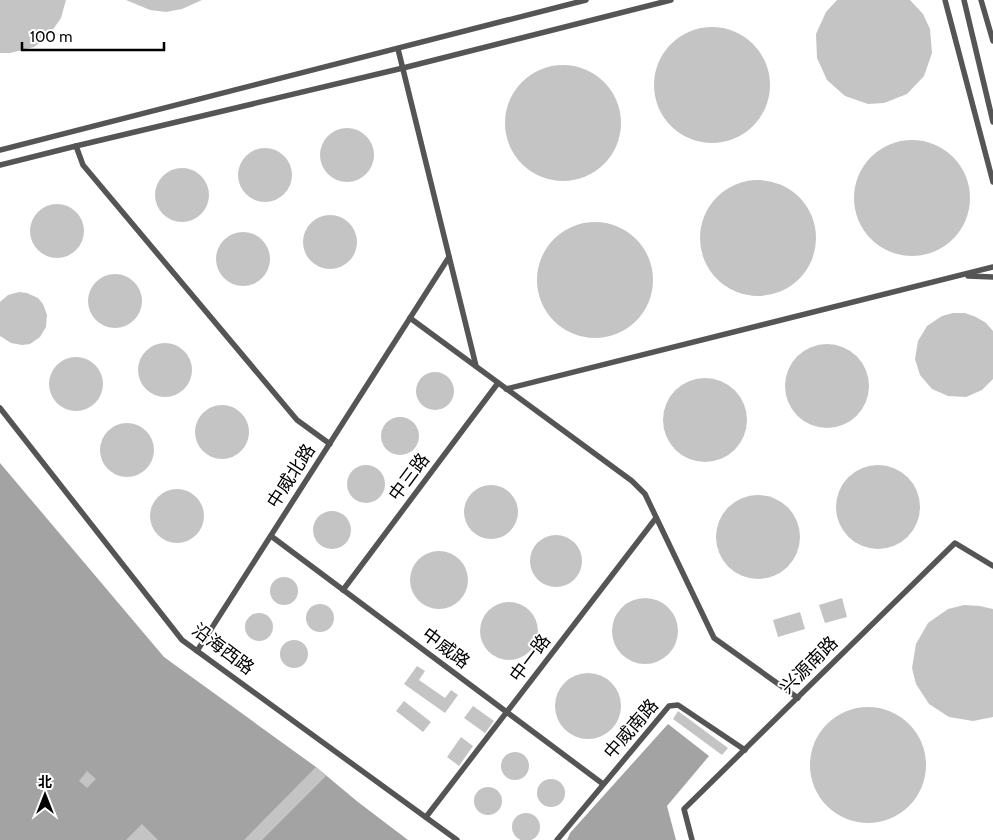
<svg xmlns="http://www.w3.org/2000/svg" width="993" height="840" font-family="Cabin,'Noto Sans SC',sans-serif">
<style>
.water{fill:#a3a3a3}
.building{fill:#c4c4c4}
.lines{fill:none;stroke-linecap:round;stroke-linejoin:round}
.service{stroke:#555;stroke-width:5.5}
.labels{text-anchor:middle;stroke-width:4;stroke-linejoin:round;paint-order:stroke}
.street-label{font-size:18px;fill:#000;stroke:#fff}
</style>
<rect width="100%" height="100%" fill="#fff"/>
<g class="water">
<polygon points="0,463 164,657 316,767 358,802 408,840 0,840"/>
<polygon points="668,724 709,756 667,806 676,840 567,840 570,833"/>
</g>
<g class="building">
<polygon points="0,0 66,0 61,18 47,38 34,47 10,53 0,53"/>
<polygon points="126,0 202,0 182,9 166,12 150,10"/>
<polygon points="837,0 910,0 923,14 930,29 932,53 924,76 907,94 884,103 868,104 845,96 827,80 817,58 816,34 826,12"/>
<circle cx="712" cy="85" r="58"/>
<circle cx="563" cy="123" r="58"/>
<circle cx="347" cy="155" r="27"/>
<circle cx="912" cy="198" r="58"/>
<circle cx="265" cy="175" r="27"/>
<circle cx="182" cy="195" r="27"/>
<circle cx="758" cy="238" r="58"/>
<circle cx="57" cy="231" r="27"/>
<circle cx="330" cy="242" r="27"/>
<circle cx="595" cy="280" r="58"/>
<circle cx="243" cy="259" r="27"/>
<circle cx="115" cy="301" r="27"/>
<polygon points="19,292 27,293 38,298 43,304 47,315 46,327 40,337 30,344 22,345 11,343 0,336 0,302 8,295"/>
<polygon points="953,313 965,313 976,317 986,323 993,331 993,379 982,390 966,397 948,396 932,389 920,375 915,359 918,341 927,326 942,316"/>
<circle cx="165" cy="370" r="27"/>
<circle cx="827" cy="386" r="42"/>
<circle cx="76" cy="384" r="27"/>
<circle cx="435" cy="391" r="19"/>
<circle cx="705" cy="420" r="42"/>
<circle cx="222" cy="432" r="27"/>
<circle cx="400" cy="436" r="19"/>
<circle cx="127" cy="450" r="27"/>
<circle cx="878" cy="507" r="42"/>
<circle cx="366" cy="484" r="19"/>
<circle cx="491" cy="512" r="27"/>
<circle cx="177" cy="516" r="27"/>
<circle cx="758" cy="537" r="42"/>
<circle cx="332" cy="530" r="19"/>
<circle cx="556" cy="561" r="26"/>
<circle cx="439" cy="580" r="29"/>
<circle cx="284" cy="591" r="14"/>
<circle cx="645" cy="631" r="33"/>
<polygon points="842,598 847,617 825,623 819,605"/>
<circle cx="509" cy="631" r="29"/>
<circle cx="320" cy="618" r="14"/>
<polygon points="964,605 980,606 993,609 993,717 973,721 949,717 929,704 916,684 912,668 916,644 928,623 948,609"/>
<polygon points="800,612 805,629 778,637 773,620"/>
<circle cx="259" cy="627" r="14"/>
<circle cx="294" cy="654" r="14"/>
<polygon points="417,666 425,671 419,680 445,698 451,690 458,695 445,713 404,684"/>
<circle cx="588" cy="706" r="33"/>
<polygon points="404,701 431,722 423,732 396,711"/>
<polygon points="473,706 494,721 485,733 464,718"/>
<circle cx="868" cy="765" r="58"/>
<polygon points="678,711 728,748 722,755 673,719"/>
<polygon points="461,737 473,746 459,766 447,757"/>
<circle cx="515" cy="766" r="14"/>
<polygon points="316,767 326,776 262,840 244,840"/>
<polygon points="87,771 96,779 87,788 79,781"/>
<circle cx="551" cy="793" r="14"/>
<circle cx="488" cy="801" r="14"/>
<circle cx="526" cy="827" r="14"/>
<polygon points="142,824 158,840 126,840"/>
</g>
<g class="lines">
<g class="service">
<polyline points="945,0 993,182"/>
<polyline points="964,0 993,122"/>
<polyline points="981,0 993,41"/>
<polyline points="398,49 476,366"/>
<polyline points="76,146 403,68 671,0"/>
<polyline points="0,150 586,0"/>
<polyline points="0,165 76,146 83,165 297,420 330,444"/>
<polyline points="968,276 993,277"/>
<polyline points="410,318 632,481 645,494 714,638 798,698"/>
<polyline points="506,389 993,267"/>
<polyline points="0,408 182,640 457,840"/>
<polyline points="271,536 603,784"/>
<polyline points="343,590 498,383"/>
<polyline points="197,651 449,257"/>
<polyline points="426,817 656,518"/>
<polyline points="557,840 669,706 678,705 745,750"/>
<polyline points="692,840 684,809 955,543 993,566"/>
</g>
</g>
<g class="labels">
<g class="street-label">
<text transform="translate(291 476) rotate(-57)" y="6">中威北路</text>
<text transform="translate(409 477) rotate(-53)" y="6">中三路</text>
<text transform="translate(446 648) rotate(37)" y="6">中威路</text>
<text transform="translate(223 649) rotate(37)" y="6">沿海西路</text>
<text transform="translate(530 658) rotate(-53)" y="6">中一路</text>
<text transform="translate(809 665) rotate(-45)" y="6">兴源南路</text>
<text transform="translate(631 729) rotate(-49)" y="6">中威南路</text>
</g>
</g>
<g transform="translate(45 795)" stroke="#ffffff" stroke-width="4" paint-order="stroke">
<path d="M0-4L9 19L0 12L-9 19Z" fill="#000000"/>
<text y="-8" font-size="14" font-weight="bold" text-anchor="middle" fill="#000000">北</text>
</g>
<path d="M22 42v8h142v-8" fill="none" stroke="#000000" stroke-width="2.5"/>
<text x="30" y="42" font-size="15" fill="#000000" stroke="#ffffff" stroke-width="4" paint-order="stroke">100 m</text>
</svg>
